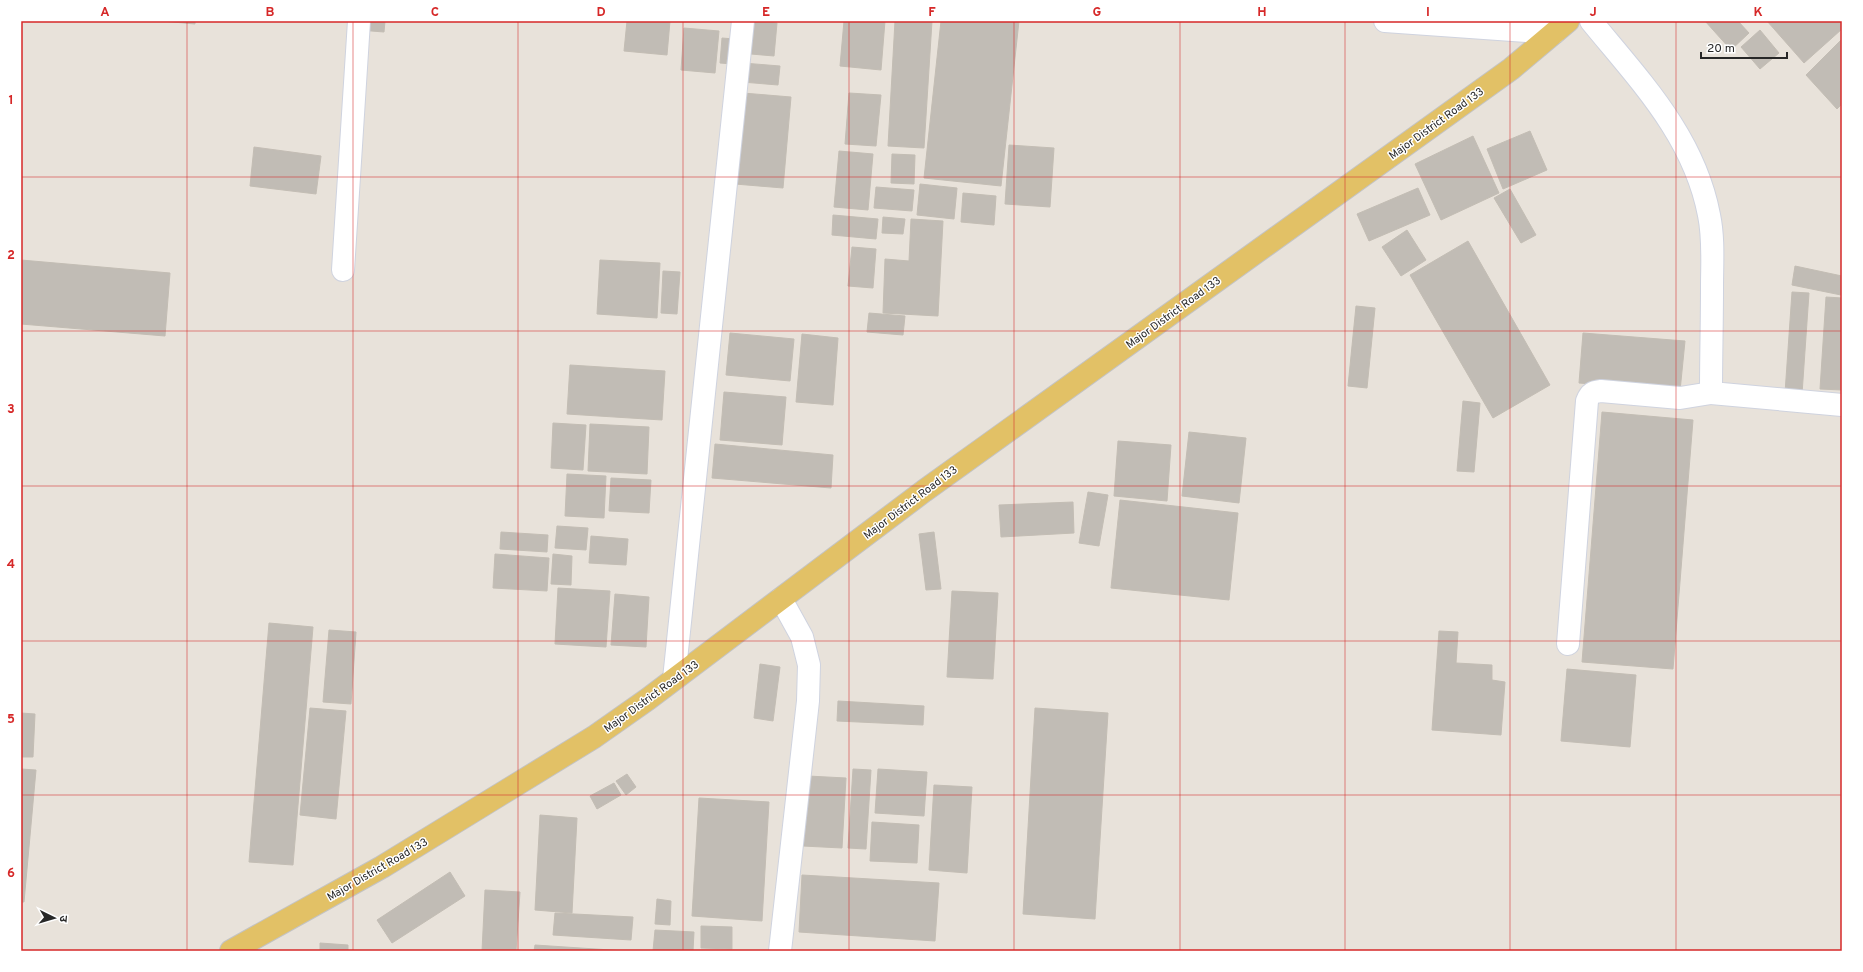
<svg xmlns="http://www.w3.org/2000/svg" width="1863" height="972" font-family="Overpass,'Noto Sans Devanagari',sans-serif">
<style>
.building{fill:#c1bcb5;stroke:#c3bdb4}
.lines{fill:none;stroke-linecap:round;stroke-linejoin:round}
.minor-casing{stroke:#cfd3df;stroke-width:24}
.major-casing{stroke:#c3c3c3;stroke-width:24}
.minor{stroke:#fff;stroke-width:22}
.major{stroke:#e2c166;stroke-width:22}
.grid{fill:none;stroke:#d62828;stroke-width:1;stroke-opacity:0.55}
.labels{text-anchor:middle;stroke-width:3;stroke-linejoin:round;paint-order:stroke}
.street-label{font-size:11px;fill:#272727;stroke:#fff}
.neatline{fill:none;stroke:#d62828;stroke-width:1.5}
.grid-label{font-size:13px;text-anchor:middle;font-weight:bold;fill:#d62828}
</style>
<rect width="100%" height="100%" fill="#e8e2da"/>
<g class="building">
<polygon points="162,21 195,21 195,24"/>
<polygon points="359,21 385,21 384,32 359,30"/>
<polygon points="627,21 670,21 667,55 624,51"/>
<polygon points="754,21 777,23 774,56 751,54"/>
<polygon points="844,21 885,21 881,70 840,66"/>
<polygon points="895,21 932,21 924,148 888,146"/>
<polygon points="941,21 1019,21 1001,186 924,178"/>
<polygon points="1705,21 1738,21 1749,33 1731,50"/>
<polygon points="1767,21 1842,21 1842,29 1804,63"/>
<polygon points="684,28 719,31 715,73 681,70"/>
<polygon points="1760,30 1779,53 1760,69 1741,47"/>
<polygon points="722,38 734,39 732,64 720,63"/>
<polygon points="1842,39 1842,104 1837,109 1806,75"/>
<polygon points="743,63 780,66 778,85 742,82"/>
<polygon points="743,93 791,97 783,188 735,184"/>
<polygon points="849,93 881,95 876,146 845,144"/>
<polygon points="1530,131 1547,170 1503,189 1487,149"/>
<polygon points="1473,136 1499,193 1441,220 1415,164"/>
<polygon points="1009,145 1054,148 1050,207 1005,204"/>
<polygon points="254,147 321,156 316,194 250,186"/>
<polygon points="839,151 873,154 868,210 834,207"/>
<polygon points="892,154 915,155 914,184 891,183"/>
<polygon points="920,184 957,188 954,219 917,215"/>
<polygon points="876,187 914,190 912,211 874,208"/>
<polygon points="1418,188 1430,215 1369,241 1357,214"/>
<polygon points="1510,189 1536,235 1521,243 1494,198"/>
<polygon points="963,193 996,196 994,225 961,222"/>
<polygon points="833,215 878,219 876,239 832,235"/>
<polygon points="883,217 905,219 903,234 882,233"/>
<polygon points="911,219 943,221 938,316 883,313 885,259 909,261"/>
<polygon points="1407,230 1426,260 1401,276 1382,247"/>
<polygon points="1468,241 1550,385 1493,418 1410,275"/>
<polygon points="852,247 876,249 873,288 848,286"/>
<polygon points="21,260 170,273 165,336 21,324"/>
<polygon points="600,260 660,263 657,318 597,314"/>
<polygon points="1795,266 1842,276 1841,295 1792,285"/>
<polygon points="663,271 680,272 677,314 661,313"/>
<polygon points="1792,292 1809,293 1802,394 1785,393"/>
<polygon points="1826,297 1842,298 1842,390 1820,389"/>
<polygon points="1356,306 1375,308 1367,388 1348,386"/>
<polygon points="869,313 905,316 903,335 867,332"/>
<polygon points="730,333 794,339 790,381 726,375"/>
<polygon points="1583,333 1685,341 1680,391 1579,383"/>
<polygon points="802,334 838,338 833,405 796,402"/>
<polygon points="570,365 665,371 662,420 567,414"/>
<polygon points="724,392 786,397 782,445 720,440"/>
<polygon points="1463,401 1480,403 1474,472 1457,471"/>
<polygon points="1602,412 1693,420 1673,669 1582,662"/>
<polygon points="553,423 586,425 583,470 551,468"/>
<polygon points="590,424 649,427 647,474 588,471"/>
<polygon points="1189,432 1246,438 1239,503 1182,496"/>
<polygon points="1118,441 1171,445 1167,501 1114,496"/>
<polygon points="715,444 833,455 831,488 712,478"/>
<polygon points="567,474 606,476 604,518 565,516"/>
<polygon points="611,478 651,480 649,513 609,511"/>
<polygon points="1088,492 1108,495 1099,546 1079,543"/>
<polygon points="1120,500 1238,513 1229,600 1111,588"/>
<polygon points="1073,502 1074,533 1001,537 999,505"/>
<polygon points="557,526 588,528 586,550 555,548"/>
<polygon points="501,532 548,535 547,552 500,549"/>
<polygon points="934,532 941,589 926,590 919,534"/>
<polygon points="591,536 628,539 626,565 589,563"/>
<polygon points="495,554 549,558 547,591 493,588"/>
<polygon points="553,554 572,556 571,585 551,584"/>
<polygon points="558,588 610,591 606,647 555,644"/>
<polygon points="952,591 998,593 993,679 947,677"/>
<polygon points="615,594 649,597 646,647 611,645"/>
<polygon points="269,623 313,627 293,865 249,862"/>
<polygon points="329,630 356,632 351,704 323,702"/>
<polygon points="1439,631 1458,632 1456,663 1492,665 1492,680 1505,682 1501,735 1432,730"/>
<polygon points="760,664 780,667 773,721 754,718"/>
<polygon points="1567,669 1636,675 1630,747 1561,741"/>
<polygon points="838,701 924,706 923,725 837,721"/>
<polygon points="310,708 346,711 336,819 300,815"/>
<polygon points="1035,708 1108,713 1095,919 1023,914"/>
<polygon points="21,713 35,714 33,757 21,757"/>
<polygon points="21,769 36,770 24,902 21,902"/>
<polygon points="853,769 871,770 866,849 848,848"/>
<polygon points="878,769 927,772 924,816 875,813"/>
<polygon points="627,774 636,787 626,795 616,781"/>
<polygon points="808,776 846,778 842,848 803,846"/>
<polygon points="614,783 621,795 597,809 590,796"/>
<polygon points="934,785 972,787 967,873 929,870"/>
<polygon points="699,798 769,802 762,921 692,916"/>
<polygon points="540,815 577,818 572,913 535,910"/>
<polygon points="872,822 919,825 917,863 870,861"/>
<polygon points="450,872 465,896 392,943 377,920"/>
<polygon points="802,875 939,883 935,941 799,932"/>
<polygon points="485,890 520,892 516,951 482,951"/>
<polygon points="657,899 671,901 670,925 655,924"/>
<polygon points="555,913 633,917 631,940 553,935"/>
<polygon points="701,926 732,927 732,949 701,948"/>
<polygon points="655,930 694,932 693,951 653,951"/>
<polygon points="320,943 348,945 348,951 320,951"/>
<polygon points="535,945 626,951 534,951"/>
</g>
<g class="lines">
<defs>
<g id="minor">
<polyline points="1385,21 1554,33"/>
<path d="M1591 21C1640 81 1694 136 1709 215 1714 239 1712 263 1712 287 1712 323 1711 358 1711 393L1842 405"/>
<polyline points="343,270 359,21"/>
<path d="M1568 644 1587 401C1590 393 1593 392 1601 391L1680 398 1711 393"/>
<polyline points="674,679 743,21"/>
<polyline points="780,951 808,701 809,665 802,637 781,599"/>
</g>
<polyline id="major" points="231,951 382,867 594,737 648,699 924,491 1511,69 1568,21"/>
</defs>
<use href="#minor" class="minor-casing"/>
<use href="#major" class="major-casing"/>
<use href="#minor" class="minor"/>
<use href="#major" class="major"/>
</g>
<path class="grid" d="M187 21V951M353 21V951M518 21V951M683 21V951M849 21V951M1014 21V951M1180 21V951M1345 21V951M1510 21V951M1676 21V951M21 177H1842M21 331H1842M21 486H1842M21 641H1842M21 795H1842"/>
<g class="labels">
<g class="street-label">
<text transform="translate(1436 123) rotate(-36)" y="4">Major District Road 133</text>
<text transform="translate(1173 312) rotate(-36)" y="4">Major District Road 133</text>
<text transform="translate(910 502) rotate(-37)" y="4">Major District Road 133</text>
<text transform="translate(651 696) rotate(-36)" y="4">Major District Road 133</text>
<text transform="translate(377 869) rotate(-30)" y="4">Major District Road 133</text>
</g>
</g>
<rect width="1863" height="972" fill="none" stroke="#ffffff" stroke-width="44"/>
<g transform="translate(54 918) rotate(95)" stroke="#ffffff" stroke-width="3" paint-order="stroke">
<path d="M0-3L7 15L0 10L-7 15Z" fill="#272727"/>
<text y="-6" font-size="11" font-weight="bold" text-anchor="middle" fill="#272727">उ</text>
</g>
<path d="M1701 52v6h86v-6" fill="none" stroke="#272727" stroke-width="2"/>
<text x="1707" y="52" font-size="12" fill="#272727" stroke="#ffffff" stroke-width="3" paint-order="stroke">20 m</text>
<rect x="22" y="22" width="1819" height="928" class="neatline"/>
<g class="grid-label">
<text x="105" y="16">A</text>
<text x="270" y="16">B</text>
<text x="435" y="16">C</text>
<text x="601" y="16">D</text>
<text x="766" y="16">E</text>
<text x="932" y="16">F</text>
<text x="1097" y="16">G</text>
<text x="1262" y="16">H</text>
<text x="1428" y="16">I</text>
<text x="1593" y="16">J</text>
<text x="1758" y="16">K</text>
<text x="11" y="104">1</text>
<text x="11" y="259">2</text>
<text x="11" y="413">3</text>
<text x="11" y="568">4</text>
<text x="11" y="723">5</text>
<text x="11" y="877">6</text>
</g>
</svg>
